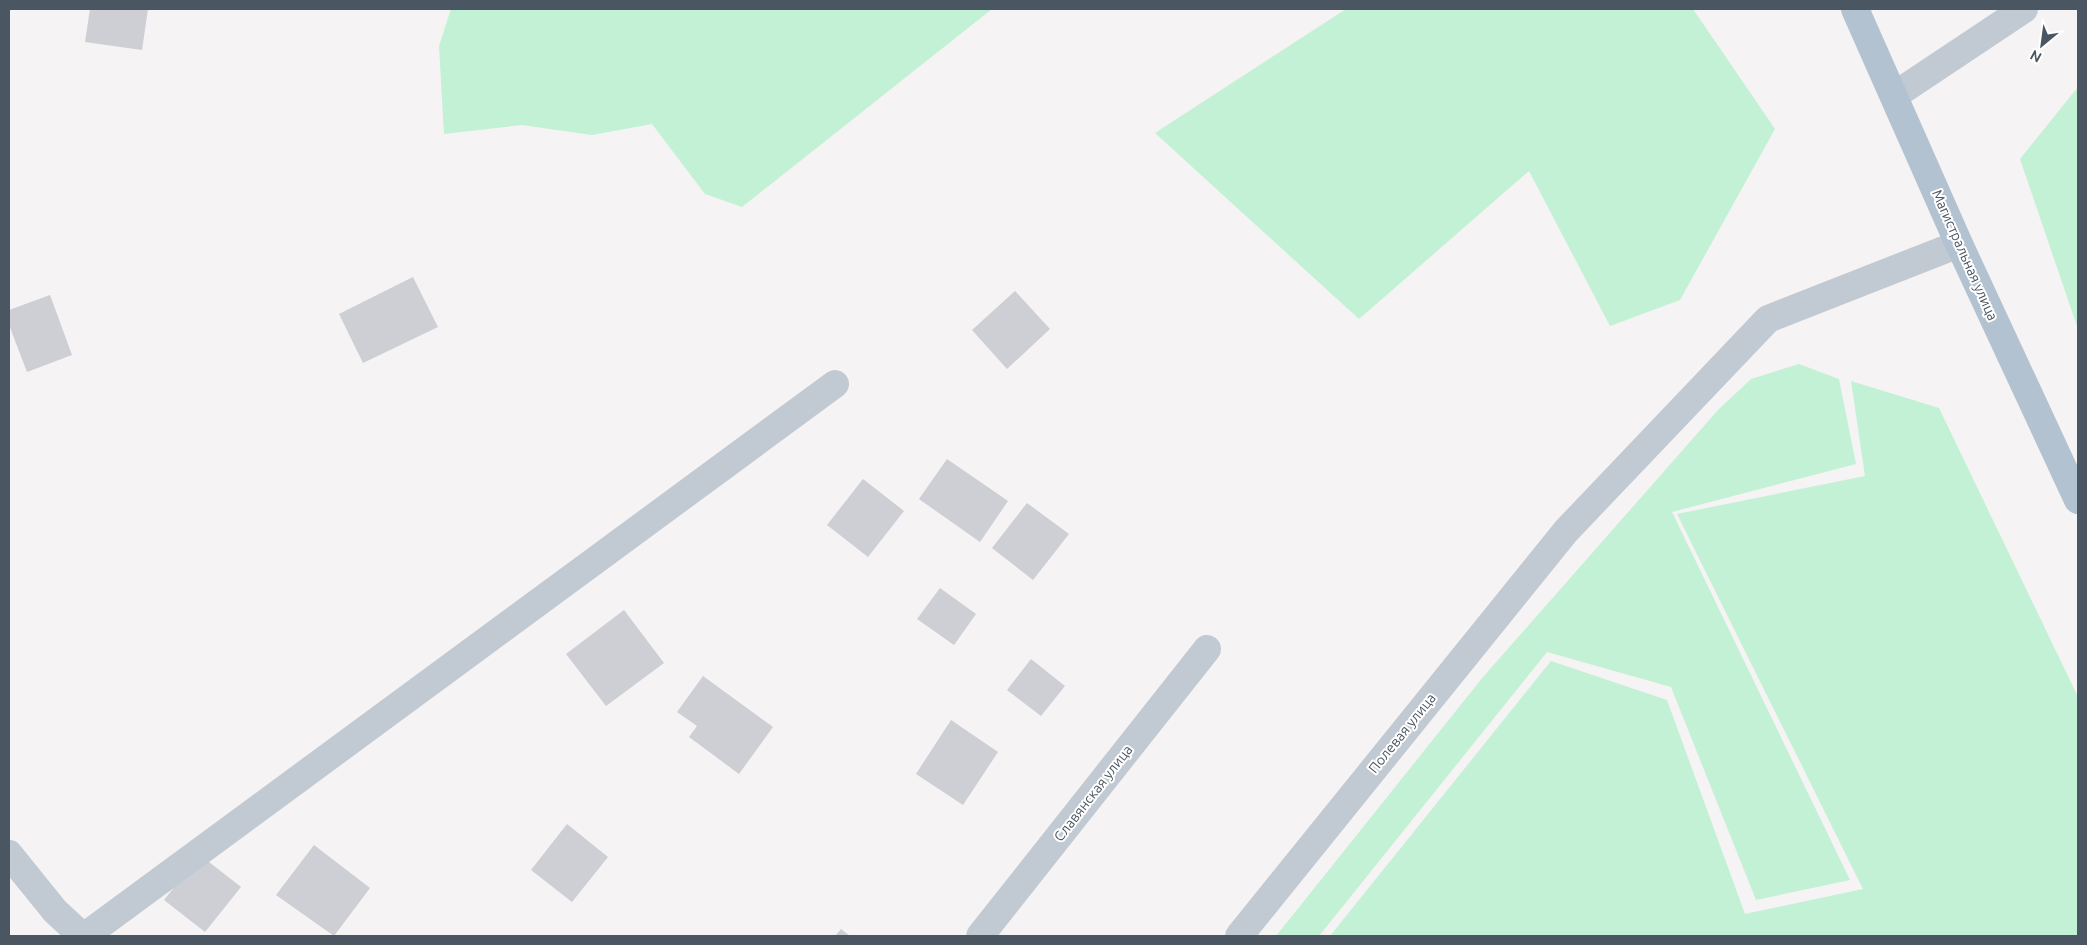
<svg xmlns="http://www.w3.org/2000/svg" width="2087" height="945" font-family="Ubuntu,sans-serif">
<style>
.green{fill:#c3f1d5}
.building{fill:#cdcfd5}
.lines{fill:none;stroke-linecap:round;stroke-linejoin:round}
.minor{stroke:#c1cad2;stroke-width:28}
.major{stroke:#b3c2d1;stroke-width:28}
.labels{text-anchor:middle;stroke-width:4;stroke-linejoin:round;paint-order:stroke}
.street-label{font-size:14px;fill:#4a5661;stroke:#fff}
</style>
<rect width="100%" height="100%" fill="#f5f3f3"/>
<g class="green">
<polygon points="451,9 992,9 742,207 705,194 652,124 592,135 522,125 444,134 439,46"/>
<polygon points="1346,9 1693,9 1775,129 1680,300 1610,326 1529,171 1359,319 1155,133"/>
<polygon points="2078,87 2078,329 2020,159"/>
<polygon points="1799,364 1839,379 1856,464 1672,512 1850,880 1756,900 1671,687 1547,652 1319,936 1276,936 1483,677 1718,410 1751,379"/>
<polygon points="1851,381 1939,408 2078,697 2078,936 1330,936 1551,661 1667,700 1745,914 1863,889 1677,514 1865,476"/>
</g>
<g class="building">
<polygon points="90,9 148,9 142,50 85,42"/>
<polygon points="413,277 438,327 363,363 339,314"/>
<polygon points="1015,291 1050,329 1007,369 972,330"/>
<polygon points="50,295 72,355 27,372 9,325 9,310"/>
<polygon points="947,459 1008,501 980,542 919,499"/>
<polygon points="863,479 904,511 868,557 827,525"/>
<polygon points="1027,503 1069,534 1033,580 992,548"/>
<polygon points="940,588 976,614 954,645 917,619"/>
<polygon points="624,610 664,663 606,706 566,654"/>
<polygon points="1031,659 1065,686 1041,716 1007,690"/>
<polygon points="703,676 773,727 739,774 689,737 697,726 677,712"/>
<polygon points="951,720 998,752 963,805 916,774"/>
<polygon points="567,824 608,857 572,902 531,870"/>
<polygon points="314,845 370,888 334,936 276,895"/>
<polygon points="200,855 241,887 205,932 164,900"/>
<polygon points="841,929 850,936 835,936"/>
</g>
<g class="lines">
<g class="minor">
<polyline points="1895,95 2024,9"/>
<polyline points="9,854 55,911 82,936"/>
<polyline points="85,936 835,384"/>
<polyline points="980,936 1207,649"/>
<polyline points="1239,936 1566,531 1768,319 1959,244"/>
</g>
<polyline class="major" points="1855,9 1959,244 2078,500"/>
</g>
<g class="labels">
<g class="street-label">
<text transform="translate(1965 255) rotate(66)" y="5">Магистральная улица</text>
<text transform="translate(1402 733) rotate(-51)" y="5">Полевая улица</text>
<text transform="translate(1093 793) rotate(-52)" y="5">Славянская улица</text>
</g>
</g>
<rect width="2087" height="945" fill="none" stroke="#4a5661" stroke-width="20"/>
<g transform="translate(2042 45) rotate(209)" stroke="#ffffff" stroke-width="4" paint-order="stroke">
<path d="M0-4L9 19L0 12L-9 19Z" fill="#4a5661"/>
<text y="-8" font-size="14" font-weight="bold" text-anchor="middle" fill="#4a5661">N</text>
</g>
</svg>
